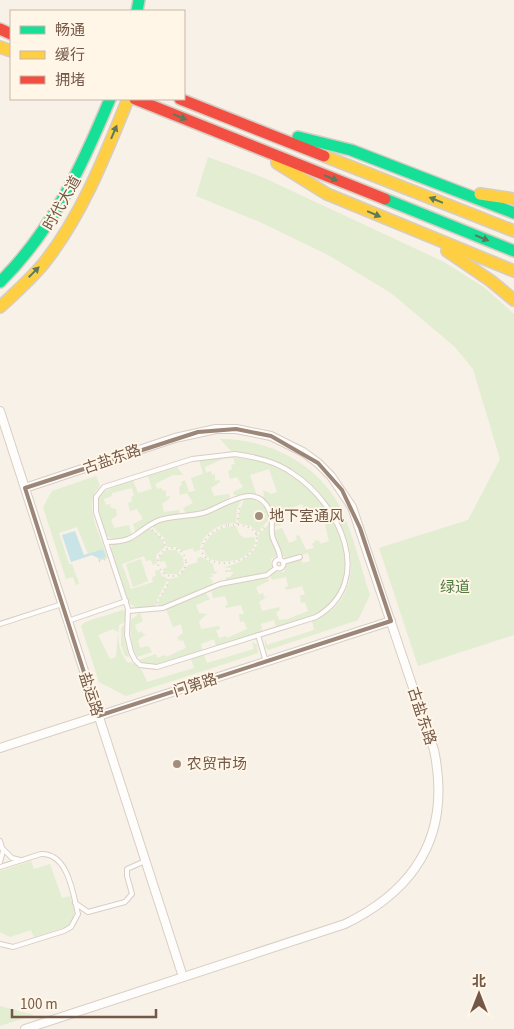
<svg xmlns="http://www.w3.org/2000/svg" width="514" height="1029" font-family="'Source Sans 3','Noto Sans SC',sans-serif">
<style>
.green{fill:#e2edd1;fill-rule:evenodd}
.water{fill:#c9e4e7}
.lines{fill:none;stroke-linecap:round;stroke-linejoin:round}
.lane-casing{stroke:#d8cec5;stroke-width:6}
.street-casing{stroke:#d8cec5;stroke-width:10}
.fast-casing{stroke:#d7cdc3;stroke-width:14}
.slow-casing{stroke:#d7cdc3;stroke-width:14}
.jam-casing{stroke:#d7cdc3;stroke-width:14}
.path{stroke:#d9d1cb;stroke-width:2;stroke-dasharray:1 4;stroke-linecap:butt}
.lane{stroke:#fefdfb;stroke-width:4}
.street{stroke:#fefdfb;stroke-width:8}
.fast{stroke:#16e098;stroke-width:11}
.slow{stroke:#ffcf43;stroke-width:11}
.jam{stroke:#f24e42;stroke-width:11}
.oneway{fill:#5c7a5b}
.marked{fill:none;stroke:#9b8677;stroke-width:4;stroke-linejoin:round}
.poi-dot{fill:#a28e7f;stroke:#fff6e8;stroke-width:2}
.labels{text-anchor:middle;stroke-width:4;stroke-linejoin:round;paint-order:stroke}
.street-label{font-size:15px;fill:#745847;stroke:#fff6e8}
.poi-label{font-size:15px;fill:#745847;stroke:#fff6e8;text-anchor:start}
.park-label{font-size:15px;fill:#507b3f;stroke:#fff6e8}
</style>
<rect width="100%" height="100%" fill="#f7f1e7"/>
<g class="green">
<polygon points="208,157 262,177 444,262 485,288 514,314 514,635 418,666 379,548 468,520 500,459 473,369 455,347 391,293 330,256 260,222 196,196"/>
<path d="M220 439C269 439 320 464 342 511 354 537 361 568 370 595L358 620 268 650 265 647V638L267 645 314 630 312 621C380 593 347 511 303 477 282 461 257 453 231 451Z"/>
<path d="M232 456C236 459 247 459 254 460 267 463 280 469 292 476 329 500 369 568 329 605 315 618 294 622 276 627L274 620 261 624 262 631 216 646 214 639 201 644 202 650C185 655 155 673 139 660L156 654 157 658 165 655 166 657 186 648 183 640 179 641 178 638 175 639 183 633 181 624 173 627 166 609 205 592 210 599 196 605 199 613 207 614 199 621 201 629 219 626 220 629 216 630 219 638 226 636 227 638 247 629 244 621 240 622 239 614H244L241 605 226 608 225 606 228 604 225 596 213 598 211 590 221 585 267 578 269 581 256 587 259 595 263 593 264 597 268 596 259 602 262 611 279 607 280 610 276 612 279 620 288 619 308 611 305 602 301 603 300 595H305L302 586 286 590 285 587 288 586 286 577 272 580 270 576 274 572H284L288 562 300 558 303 563 310 561 308 553 287 560 282 555 273 531 282 528 289 543 297 540 296 536 299 535 306 550 314 548 312 544 315 542 314 538 316 541 319 540 320 544 329 541 324 520 322 521 319 513 311 515 312 519 309 520V524L306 520 309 519 302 504 294 507 293 517 292 514 289 515 287 511 279 514 281 525 274 526 271 509 261 499 264 495 263 490 271 494 277 492 269 469 250 475 256 493 254 495H234L233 492 243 487 237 477 230 479 228 471 232 469 231 465 235 464 233 458 223 459 205 467 206 473 211 471 212 475 215 474V481L219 480 220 482 211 488 214 496 229 494 230 497 207 510 187 515 183 508 193 503 187 493 180 495 179 487 182 485 181 482 185 480 189 492 195 491 191 478 203 474 199 460Z"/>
<path d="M177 467 183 475H173L155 484 157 489 161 488 163 491 166 490V497L169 496 170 498 162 504 164 512 179 510 180 515 157 519 136 533 133 524 143 519 137 509 130 511 128 503 132 501 131 497 134 496 132 488 112 493V496L104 499 106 505 110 504 111 508 116 509 117 515 111 520 114 528 129 525 132 535C124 541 116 541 107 536 93 495 91 494 133 480L138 493 152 489 148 476Z"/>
<path d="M96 476 100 486C81 504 101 537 108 558L99 561 98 559 105 557 103 549 88 554 77 527 59 533 69 564H72L79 584 76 585 73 577 66 579 43 507 52 491Z"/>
<path d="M245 497C258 499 266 506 270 518L257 533 251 526 238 523 240 510Z"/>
<path d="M242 498 237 509 236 523C220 523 201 533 200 550L194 552 193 548 183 551 176 547H167L164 538 152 526 167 520 207 514Z"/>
<path d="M270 523V537L278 555 271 559 272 570 264 575 226 580V577H230L234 572H225V570H231V568L223 567C236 566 261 553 258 535Z"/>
<path d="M236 526 239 534 244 538 255 537C257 560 221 568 206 556L203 547C209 533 222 526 236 526Z"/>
<path d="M150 528 162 539 165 547 156 555 157 563 153 565 151 560 146 561 144 556 122 564 131 589 153 582 152 577 156 576 155 571 159 570 162 576 167 578C165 590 155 596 156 608H137L129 603 111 548 113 544 134 540Z"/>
<polygon points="166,550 176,550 183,557 184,566 177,574 164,574 163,569 167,567 165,561 160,562 159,557"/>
<path d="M202 557 213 564 214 571 217 572 216 574H210L214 576 209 578 213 581 212 585 181 600 158 607C158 596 168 590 169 579L178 577 188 565 198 562 197 558Z"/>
<polygon points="141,559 148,581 133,587 126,564"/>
<path d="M123 610 125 611V622L119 625C117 639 119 651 127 662 140 663 143 672 147 682L194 668 191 659 204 655 207 663 254 649 252 642 257 645 258 653 126 696 99 682 81 626 85 622ZM113 629 118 632 116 657 110 659 98 635Z"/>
<path d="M140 613 143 621 135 625 138 633 142 631 143 634H146L138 640 140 648 148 646 152 652 137 657C131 644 130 634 131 620Z"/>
<polygon points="124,625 124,638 129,657 125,656 121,645 121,628"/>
<polygon points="31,861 34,869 50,864 62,898 70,896 74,908 74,919 66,927 34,937 31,930 10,937 0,932 0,871"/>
<polygon points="0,1006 34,1015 0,1026"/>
</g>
<polygon class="water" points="75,531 84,555 103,549 106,557 100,559 92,555 71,562 62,535"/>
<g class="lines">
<defs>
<g id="lane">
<path d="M235 454C255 457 275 461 292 473 339 503 377 581 316 617L157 667 140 665 135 660 131 652 127 635 128 609 96 512V497L104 487 192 459Z"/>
<path d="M106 542C137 542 134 532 157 521 171 515 188 517 203 513 224 507 259 477 271 515 273 521 271 528 272 534 273 543 280 549 280 559"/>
<circle cx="279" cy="564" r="4.5"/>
<polyline points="283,562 300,557"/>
<polyline points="128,611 163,608 220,584 267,575 276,568"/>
<polyline points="68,621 126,601"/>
<polyline points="0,624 62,604"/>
<polyline points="258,635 266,662"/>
<polyline points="0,841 3,851 0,862"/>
<polyline points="2,848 12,858 20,860"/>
<path d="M0 867 41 854C68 853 73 893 78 914L71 927 64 931 13 947 0 944"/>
<polyline points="75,903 88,912 125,902 132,894 127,876 127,869 145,861"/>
</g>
<g id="street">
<polyline points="0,411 183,977"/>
<path d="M25 488 175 438 216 429H236L271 436 303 452 318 463 331 476 352 507 434 750C451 831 419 888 345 924L25 1029"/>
<polyline points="0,748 391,621"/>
</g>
<g id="fast">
<polyline points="137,11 139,0"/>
<polyline points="298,137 351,150 514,213"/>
<polyline points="385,199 514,251"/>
<path d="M0 282C52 231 82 166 110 99"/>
</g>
<g id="slow">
<polyline points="0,47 11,51"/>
<polyline points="324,156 514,231"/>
<polyline points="277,163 327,194 514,271"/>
<polyline points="480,194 514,199"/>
<polyline points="447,251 491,281 514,300"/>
<path d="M0 307C15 293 31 279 44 263 82 215 105 156 128 99"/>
</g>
<g id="jam">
<polyline points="0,29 11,34"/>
<polyline points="135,99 385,199"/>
<polyline points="180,99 324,156"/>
</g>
</defs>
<use href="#lane" class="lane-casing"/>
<use href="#street" class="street-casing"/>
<use href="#fast" class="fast-casing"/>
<use href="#slow" class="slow-casing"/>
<use href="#jam" class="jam-casing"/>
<g class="path">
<polyline points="237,524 240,505"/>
<path d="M228 525C240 524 251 525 257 535 259 561 218 572 203 555 199 538 214 530 228 525Z"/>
<polyline points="152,530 163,539 166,549"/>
<polyline points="256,535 266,526"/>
<circle cx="172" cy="562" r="14"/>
<polyline points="99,561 106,559"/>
<polyline points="157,603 167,585 168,577"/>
</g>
<use href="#lane" class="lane"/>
<use href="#street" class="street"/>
<use href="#fast" class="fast"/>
<use href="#slow" class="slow"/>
<use href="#jam" class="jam"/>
</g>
<defs><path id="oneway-solid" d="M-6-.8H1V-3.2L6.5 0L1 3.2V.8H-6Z" transform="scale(1.25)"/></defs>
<g class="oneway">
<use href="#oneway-solid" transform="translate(180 117) rotate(22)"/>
<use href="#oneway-solid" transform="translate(114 132) rotate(-67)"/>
<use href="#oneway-solid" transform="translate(331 178) rotate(22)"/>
<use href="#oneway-solid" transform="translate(436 200) rotate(-158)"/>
<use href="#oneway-solid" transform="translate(374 214) rotate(23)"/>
<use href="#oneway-solid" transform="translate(482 238) rotate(22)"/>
<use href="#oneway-solid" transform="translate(34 272) rotate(-45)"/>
</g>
<path class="marked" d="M236 429 271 436 318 463 342 490 360 528 391 621 98 716 25 488 198 432Z"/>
<g class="poi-dot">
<circle cx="259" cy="516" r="5"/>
<circle cx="177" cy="764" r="5"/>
</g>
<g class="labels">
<g class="street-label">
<text transform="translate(62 203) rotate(-60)" y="5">时代大道</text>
<text transform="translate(112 459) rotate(-19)" y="5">古盐东路</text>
<text transform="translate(195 685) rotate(-18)" y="5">门第路</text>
<text transform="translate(91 694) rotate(72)" y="5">盐运路</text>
<text transform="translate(422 716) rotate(72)" y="5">古盐东路</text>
</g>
<g class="poi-label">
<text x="269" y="521">地下室通风</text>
<text x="187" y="769">农贸市场</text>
</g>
<g class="park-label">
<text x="455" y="592">绿道</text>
</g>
</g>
<rect x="10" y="10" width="175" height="90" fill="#fff6e8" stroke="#c7b7a8"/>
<rect x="20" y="26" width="25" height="8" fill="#16e098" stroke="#c7b7a8"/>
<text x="55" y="35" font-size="15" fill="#745847">畅通</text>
<rect x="20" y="51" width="25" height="8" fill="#ffcf43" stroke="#c7b7a8"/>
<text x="55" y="60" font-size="15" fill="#745847">缓行</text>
<rect x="20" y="76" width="25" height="8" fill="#f24e42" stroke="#c7b7a8"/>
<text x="55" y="85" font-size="15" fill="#745847">拥堵</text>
<g transform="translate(479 994)" stroke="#fff6e8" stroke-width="4" paint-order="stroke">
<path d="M0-4L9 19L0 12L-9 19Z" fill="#745847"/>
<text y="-8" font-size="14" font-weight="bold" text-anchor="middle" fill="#745847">北</text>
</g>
<path d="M12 1009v8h144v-8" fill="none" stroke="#745847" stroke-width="2.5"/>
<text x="20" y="1009" font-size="15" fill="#745847" stroke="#fff6e8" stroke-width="4" paint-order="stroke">100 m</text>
</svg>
